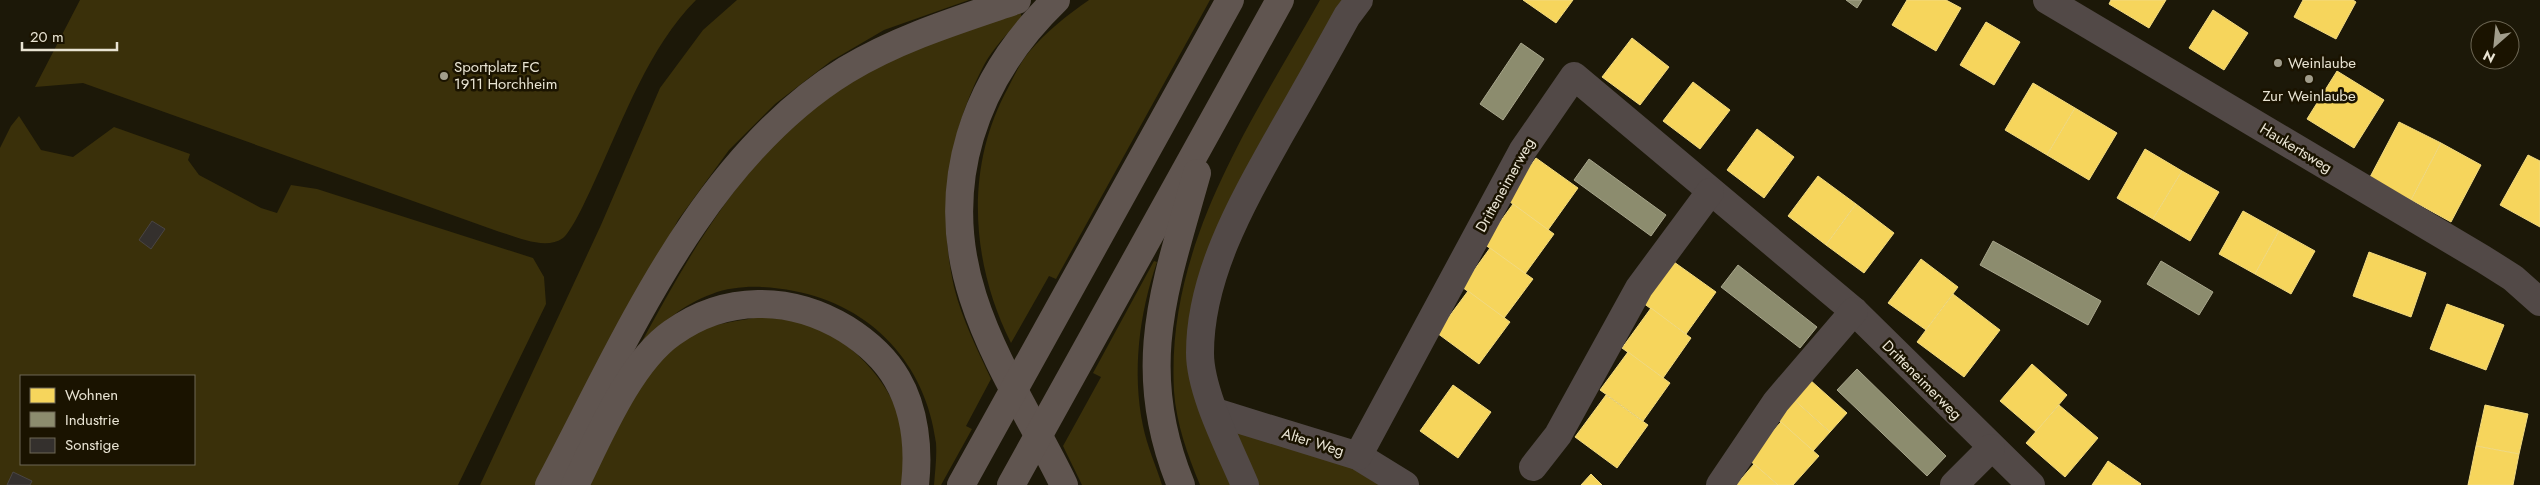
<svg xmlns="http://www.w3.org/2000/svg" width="2540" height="485" font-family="Jost,sans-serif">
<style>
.green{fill:#3a300a;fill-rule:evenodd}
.homes{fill:#f6d55c;stroke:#f2da80}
.industry{fill:#8c8c6e;stroke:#a8a68c}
.building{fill:#34302d;stroke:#4a4543}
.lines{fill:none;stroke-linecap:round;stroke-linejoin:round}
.minor{stroke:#524947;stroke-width:28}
.trunk{stroke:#605550;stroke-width:28}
.poi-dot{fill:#a19d8c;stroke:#1a1300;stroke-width:2}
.labels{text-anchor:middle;stroke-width:5;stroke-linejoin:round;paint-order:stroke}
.poi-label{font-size:15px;fill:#e9e4d3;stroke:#1a1300;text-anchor:start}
.street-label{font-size:15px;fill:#e9e4d3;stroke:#1a1300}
</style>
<rect width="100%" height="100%" fill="#1c1808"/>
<g class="green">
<path d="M80 0H696C649 47 624 118 596 178 590 191 573 230 563 238 545 251 515 236 497 231L83 83 35 87Z"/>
<polygon points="737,0 969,0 884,30 831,61 775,104 729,150 678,220 541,485 480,485 601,225 660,88 703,30"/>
<path d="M1089 0H1210L1056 279 1049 276 1011 343C971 263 964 168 1008 88 1014 76 1020 63 1029 52 1046 32 1067 15 1089 0Z"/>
<path d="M1320 0H1347L1193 332 1234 485H1200C1188 456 1176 423 1174 391 1166 244 1251 123 1320 0Z"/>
<path d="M1020 12 1022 17C1009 32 994 47 984 65 948 134 937 211 954 287 962 319 977 349 991 379L966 426 972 429 941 485H934C935 472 937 457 936 443 926 364 872 306 794 291 768 286 738 284 712 294 683 304 660 325 639 347 702 231 760 128 882 65 894 59 906 51 919 46 952 33 987 25 1020 12Z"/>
<path d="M19 116 41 150 73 157 114 127 190 154 188 160 199 175 261 208 277 213 291 185 317 189 533 258 544 277 546 304 458 485H0V148L11 126ZM21 376H194V464H21Z"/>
<path d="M1154 261 1157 262C1139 314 1132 372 1143 426 1147 446 1156 466 1162 485H1082L1063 446 1101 377 1093 373Z"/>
<path d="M759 317C776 319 796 319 812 325 859 345 903 395 905 447 906 459 904 473 903 485H586C616 427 644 351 710 327 726 322 743 320 759 317Z"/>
<polygon points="1232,427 1365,469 1390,485 1256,485"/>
</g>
<g class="homes">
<polygon points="1523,0 1573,0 1556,23"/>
<polygon points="1907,0 1946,0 1961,8 1936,51 1892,25"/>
<polygon points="2111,0 2166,0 2149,28 2109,4"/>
<polygon points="2303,0 2353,0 2356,2 2336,39 2294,17"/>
<polygon points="2213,10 2248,33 2224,70 2189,48"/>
<polygon points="1986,22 2020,42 1994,85 1960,65"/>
<polygon points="1632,38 1669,67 1640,105 1602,77"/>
<polygon points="2337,71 2384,100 2354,148 2307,119"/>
<polygon points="1693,82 1730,110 1700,149 1663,121"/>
<polygon points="2033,83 2075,108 2047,155 2005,130"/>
<polygon points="2075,108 2117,133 2089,180 2047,155"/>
<polygon points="2399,122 2441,143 2411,200 2369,179"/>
<polygon points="1757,129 1794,157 1764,198 1727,170"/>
<polygon points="2441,143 2481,165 2451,222 2411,200"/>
<polygon points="2145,149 2182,171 2153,219 2117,198"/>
<polygon points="2528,155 2540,161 2540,227 2500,205"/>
<polygon points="1536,158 1578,188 1548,230 1506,199"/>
<polygon points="2182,171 2219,192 2190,241 2153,219"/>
<polygon points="1818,176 1856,204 1826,245 1788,216"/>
<polygon points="1513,204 1554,234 1525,274 1484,244"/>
<polygon points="1856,204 1894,233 1864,273 1826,245"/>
<polygon points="2243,211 2279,231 2255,274 2219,254"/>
<polygon points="2279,231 2315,251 2291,294 2255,274"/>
<polygon points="1490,248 1533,279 1504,318 1462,287"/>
<polygon points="2369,252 2426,273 2411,317 2353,296"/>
<polygon points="1921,259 1958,287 1926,330 1888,303"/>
<polygon points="1674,262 1716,292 1686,334 1643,303"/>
<polygon points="1468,291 1510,322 1479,364 1437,333"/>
<polygon points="1953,294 2000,330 1964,377 1917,342"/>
<polygon points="2447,304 2504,325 2486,370 2430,349"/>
<polygon points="1651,308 1691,338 1663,378 1622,348"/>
<polygon points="1628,352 1670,383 1643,421 1600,390"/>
<polygon points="2032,364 2067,395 2036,432 2000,401"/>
<polygon points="1809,379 1847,413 1830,432 1792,398"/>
<polygon points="1453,385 1491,412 1458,458 1420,431"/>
<polygon points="1606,395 1648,425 1617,468 1575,437"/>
<polygon points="1792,398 1830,432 1813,451 1775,417"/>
<polygon points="2059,405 2098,438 2065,477 2026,443"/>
<polygon points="2485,405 2528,414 2519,454 2476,446"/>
<polygon points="1781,422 1819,456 1793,485 1778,485 1748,459"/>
<polygon points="2476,446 2519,454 2513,485 2468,485"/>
<polygon points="2108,461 2141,484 2140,485 2092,485"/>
<polygon points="1754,464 1778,485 1736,485"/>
<polygon points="1591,474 1602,485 1581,485"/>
</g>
<g class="industry">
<polygon points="1846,0 1862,0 1857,8"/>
<polygon points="1521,43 1544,59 1503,120 1480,104"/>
<polygon points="1589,159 1666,215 1651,236 1574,180"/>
<polygon points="1993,241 2101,301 2088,325 1980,265"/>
<polygon points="2161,261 2213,292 2199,315 2147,284"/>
<polygon points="1738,265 1817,327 1800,348 1721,287"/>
<polygon points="1857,369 1946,456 1927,476 1837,390"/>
</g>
<g class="building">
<polygon points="152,221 165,229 151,249 139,240"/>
<polygon points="13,472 32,481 30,485 7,485"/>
</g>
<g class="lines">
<g class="minor">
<polyline points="2047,0 2483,259 2513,278 2540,302"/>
<polyline points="1215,412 1358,456 1405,485"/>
<polyline points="1358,456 1523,150 1574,76 1854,311 2031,485"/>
<polyline points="1533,467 1558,435 1639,288 1710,192"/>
<path d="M1245 485C1230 449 1200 392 1200 353 1200 275 1243 201 1280 135 1303 95 1325 56 1347 16L1359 0"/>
<polyline points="1720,485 1776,402 1854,311"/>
<polyline points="1954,485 1991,448"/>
</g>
<g class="trunk">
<path d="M1056 0C974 79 937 185 973 297 994 363 1034 423 1064 485"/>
<path d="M549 485C626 340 701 159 846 70 899 38 958 20 1017 0"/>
<path d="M575 485C598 439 629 363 672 333 725 295 790 295 846 329 865 341 885 358 897 379 915 410 919 449 915 485"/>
<polyline points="961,485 1230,0"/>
<polyline points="1011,485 1280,0"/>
<path d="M1181 485C1133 368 1165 287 1197 173"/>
</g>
</g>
<g class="poi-dot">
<circle cx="2278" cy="63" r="5"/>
<circle cx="444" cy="76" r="5"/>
<circle cx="2309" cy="79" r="5"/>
</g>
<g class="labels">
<g class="poi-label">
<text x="2288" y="68">Weinlaube</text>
<text x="454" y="72">Sportplatz FC<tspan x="454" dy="17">1911 Horchheim</tspan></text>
<text x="2309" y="101" text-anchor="middle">Zur Weinlaube</text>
</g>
<g class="street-label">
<text transform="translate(2296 148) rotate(31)" y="5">Haukertsweg</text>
<text transform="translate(1505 185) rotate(-61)" y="5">Dritteneimerweg</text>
<text transform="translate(1922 380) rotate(45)" y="5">Dritteneimerweg</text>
<text transform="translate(1313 442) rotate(17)" y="5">Alter Weg</text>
</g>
</g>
<rect x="20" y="375" width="175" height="90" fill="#1a1300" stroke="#6d6754"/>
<rect x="30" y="388" width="25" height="15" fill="#f6d55c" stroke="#6d6754"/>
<text x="65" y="400" font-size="15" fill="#e9e4d3">Wohnen</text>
<rect x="30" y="412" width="25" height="15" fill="#8c8c6e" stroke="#6d6754"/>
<text x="65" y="425" font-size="15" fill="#e9e4d3">Industrie</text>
<rect x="30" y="438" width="25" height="15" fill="#34302d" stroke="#6d6754"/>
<text x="65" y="450" font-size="15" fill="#e9e4d3">Sonstige</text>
<g transform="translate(2495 45) rotate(207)"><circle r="24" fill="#1a1300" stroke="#6d6754"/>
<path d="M0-4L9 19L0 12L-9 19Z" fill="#a19d8c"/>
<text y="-8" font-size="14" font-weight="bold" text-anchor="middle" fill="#e9e4d3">N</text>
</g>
<path d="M22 42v8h95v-8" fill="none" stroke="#e9e4d3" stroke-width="2.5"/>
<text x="30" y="42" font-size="15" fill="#e9e4d3" stroke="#1a1300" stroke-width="4" paint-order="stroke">20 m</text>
</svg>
